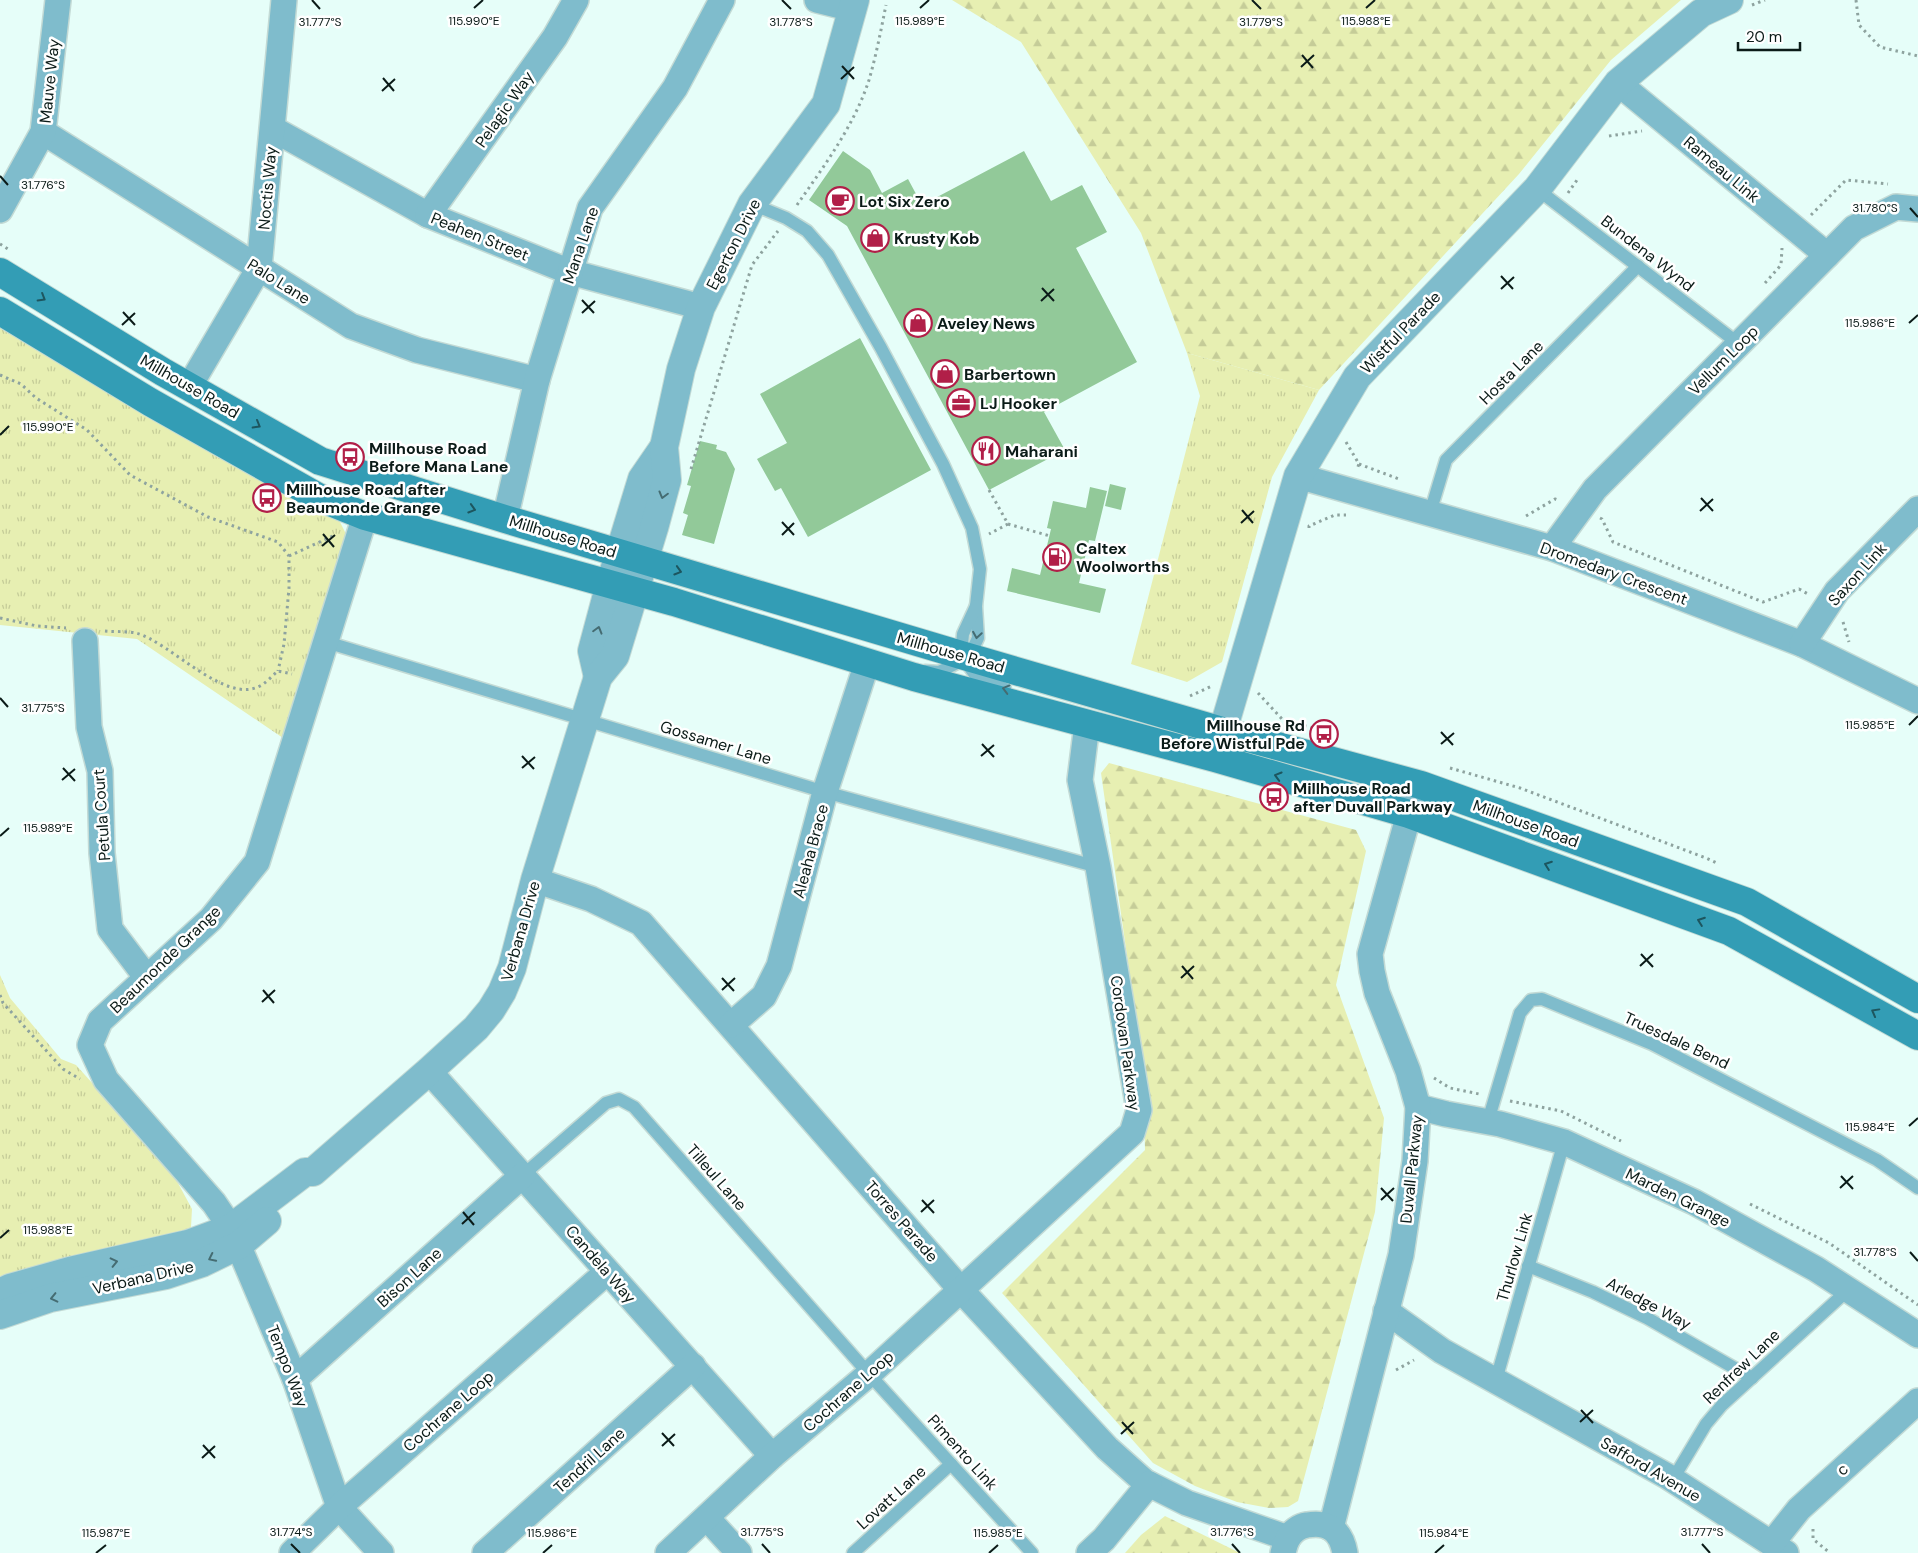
<svg xmlns="http://www.w3.org/2000/svg" width="1918" height="1553" font-family="'DM Sans',sans-serif">
<style>
.grass{fill:url(#grass-tufts)}
.forest{fill:url(#forest-firs)}
.building{fill:#92c999}
.lines{fill:none;stroke-linecap:round;stroke-linejoin:round}
.service-casing{stroke:#c3dad5;stroke-width:15}
.minor-casing{stroke:#c3dad5;stroke-width:28}
.tertiary-casing{stroke:#c3dad5;stroke-width:30}
.secondary-casing{stroke:#c3dad5;stroke-width:30}
.path{stroke:#8ea39f;stroke-width:3;stroke-dasharray:2.5 4;stroke-linecap:butt}
.service{stroke:#7fbccc;stroke-width:12}
.minor{stroke:#7fbccc;stroke-width:25}
.tertiary{stroke:#7fbccc;stroke-width:28}
.secondary{stroke:#339db5;stroke-width:28}
.oneway{stroke:#1d565f}
.oneway2{stroke:#456c72}
.ticks{fill:none;stroke:#0b1b18;stroke-width:2}
.labels{text-anchor:middle;stroke-width:5;stroke-linejoin:round;paint-order:stroke}
.street-label{font-size:16px;fill:#0b1b18;stroke:#fff}
.poi-label{font-size:16px;font-weight:bold;fill:#0b1b18;stroke:#fff;text-anchor:start}
.ticks-label{font-size:12px;text-anchor:middle;fill:#0b1b18;stroke:#fff;stroke-width:5;stroke-linejoin:round;paint-order:stroke}
</style>
<defs>
<pattern id="grass-tufts" width="24" height="20" patternUnits="userSpaceOnUse" patternTransform="scale(1.25)"><rect width="24" height="20" fill="#e7efb2"/><path d="M3 7l-1-3M5 7V3M7 7l1-3M15 17l-1-3M17 17v-4M19 17l1-3" fill="none" stroke="#c5cc98"/></pattern>
<pattern id="forest-firs" width="22" height="20" patternUnits="userSpaceOnUse" patternTransform="scale(1.25)"><rect width="22" height="20" fill="#e7efb2"/><path d="M5 1l3.5 6h-7zM16 11l3.5 6h-7z" fill="#c5cc98"/></pattern>
</defs>
<rect width="100%" height="100%" fill="#e6fef9"/>
<g class="grass">
<polygon points="0,320 338,518 346,534 344,553 283,738 137,639 0,625"/>
<polygon points="1187,353 1319,390 1272,477 1222,662 1187,682 1131,664 1200,396"/>
<polygon points="0,975 10,998 61,1059 76,1065 172,1172 192,1209 191,1227 183,1239 0,1288"/>
</g>
<g class="forest">
<polygon points="952,0 1681,0 1611,60 1519,174 1319,390 1187,353 1141,233 1021,42"/>
<polygon points="1109,763 1356,830 1366,851 1336,985 1384,1118 1375,1212 1298,1501 1288,1507 1269,1508 1237,1502 1195,1486 1153,1463 1002,1293 1145,1150 1143,1068 1101,773"/>
<polygon points="1165,1516 1240,1553 1125,1553 1141,1535"/>
</g>
<g class="building">
<polygon points="843,151 870,170 882,193 908,179 922,205 1024,151 1051,201 1082,185 1107,232 1076,248 1137,362 1044,412 1065,450 989,490 847,226 809,200"/>
<polygon points="860,338 931,470 808,537 781,488 775,491 757,459 787,443 760,394"/>
<polygon points="700,441 717,445 716,449 726,452 735,469 714,544 682,535 688,515 683,513 691,486 687,485"/>
<polygon points="1110,484 1126,488 1121,510 1105,506"/>
<polygon points="1090,487 1107,491 1095,541 1089,540 1079,583 1106,589 1100,613 1007,591 1012,568 1040,575 1051,529 1047,528 1053,501 1086,508"/>
</g>
<g class="lines">
<defs>
<g id="service">
<polyline points="1537,189 1739,344"/>
<polyline points="752,204 786,218 807,231 828,255 881,348 921,423 943,464 972,528 980,569 976,606 978,638 969,657 939,672 925,671"/>
<polyline points="1430,513 1446,460 1638,266"/>
<polyline points="976,606 963,634 961,655 976,676 1005,689"/>
<polyline points="326,642 825,792 1098,867"/>
<polyline points="1488,1121 1520,1013 1531,1000 1542,999 1652,1044 1877,1160 1918,1188"/>
<polyline points="523,1175 606,1103 619,1099 634,1107 869,1374 1032,1553"/>
<polyline points="1528,1266 1593,1292 1647,1318 1752,1378"/>
<polyline points="1496,1380 1564,1142"/>
<polyline points="1673,1479 1706,1424 1722,1405 1848,1290"/>
<polyline points="853,1553 951,1464"/>
</g>
<g id="minor">
<polyline points="817,0 853,9"/>
<polyline points="1618,83 1827,255"/>
<polyline points="273,129 428,215 570,272 701,307"/>
<polyline points="43,132 351,326 417,350 537,380"/>
<polyline points="0,210 43,132 58,0"/>
<polyline points="428,215 555,37 576,0"/>
<polyline points="189,387 259,268 284,0"/>
<polyline points="1298,476 1552,548 1802,644 1918,701"/>
<polyline points="365,516 257,862 211,919 100,1021 90,1045 106,1080 214,1203 231,1228 295,1379 339,1507 381,1553"/>
<polyline points="505,519 537,380 590,208 675,88 722,0"/>
<polyline points="1552,548 1595,489 1854,228 1896,207 1918,209"/>
<polyline points="85,641 89,727 100,771 102,853 110,929 147,978"/>
<polyline points="1802,644 1837,591 1918,509"/>
<polyline points="535,880 591,899 641,923 961,1290 1107,1448 1145,1482 1187,1503 1288,1538"/>
<polyline points="731,1025 764,996 779,966 825,792 867,663"/>
<polyline points="429,1071 772,1456"/>
<polyline points="1418,1107 1446,1114 1500,1124 1564,1142 1694,1202 1816,1269 1918,1335"/>
<polyline points="1386,1311 1442,1351 1667,1476 1786,1553"/>
<polyline points="295,1379 523,1175"/>
<polyline points="707,1518 739,1553"/>
<polyline points="1331,1528 1401,1255 1415,1161 1418,1107 1408,1071 1377,993 1372,971 1370,954 1409,814 1421,785"/>
<polyline points="1772,1543 1799,1509 1918,1401"/>
<polyline points="292,1553 339,1507 607,1272"/>
<polyline points="485,1553 693,1366"/>
<polyline points="668,1553 772,1456 869,1374 1132,1133 1139,1110 1098,867 1080,780 1087,724"/>
<polyline points="1089,1553 1104,1539 1149,1484"/>
<path d="M1283 1553C1284 1548 1286 1542 1288 1538 1292 1532 1299 1526 1307 1525 1329 1521 1341 1531 1345 1553"/>
</g>
<g id="tertiary">
<polyline points="598,677 592,651 610,584 642,479 664,447"/>
<polyline points="1216,754 1298,476 1357,377 1537,189 1618,83 1701,13 1729,0"/>
<polyline points="0,1293 10,1288 70,1271 188,1244 231,1228 305,1172 313,1172 429,1071 476,1028 491,1010 502,992 512,968 535,880 598,677 615,656 654,528 667,480 664,447 681,369 701,307 752,204 826,104 855,0"/>
<polyline points="0,1315 50,1298 166,1275 202,1263 239,1245 267,1221"/>
</g>
<g id="secondary">
<polyline points="0,272 163,372 320,461 505,519 961,655 1222,731 1421,785 1747,902 1918,999"/>
<polyline points="0,311 150,402 318,497 365,516 674,602 914,677 1215,758 1409,814 1729,931 1918,1036"/>
</g>
</defs>
<use href="#service" class="service-casing"/>
<use href="#minor" class="minor-casing"/>
<use href="#tertiary" class="tertiary-casing"/>
<use href="#secondary" class="secondary-casing"/>
<g class="path">
<polyline points="1856,0 1859,25 1880,47 1918,56"/>
<polyline points="1752,5 1765,0"/>
<polyline points="1609,136 1642,131"/>
<polyline points="1568,193 1577,180"/>
<path d="M797 205C824 166 854 126 869 80 876 56 881 30 886 5"/>
<polyline points="1811,215 1846,180 1888,184"/>
<polyline points="0,244 8,249"/>
<polyline points="1765,283 1781,265 1782,248"/>
<polyline points="0,375 21,384 36,398 87,430 130,475 208,517 278,542 289,556 289,588 284,644 278,671"/>
<polyline points="1346,442 1359,464 1357,469"/>
<polyline points="1359,464 1399,479"/>
<polyline points="691,469 752,265 778,231"/>
<polyline points="989,490 1008,524 989,534"/>
<polyline points="1526,516 1555,499 1560,501"/>
<polyline points="1600,518 1602,519 1613,542 1763,602 1799,589 1808,594"/>
<polyline points="1008,524 1050,536"/>
<polyline points="1309,528 1309,526 1335,515 1346,515"/>
<polyline points="289,556 335,535"/>
<polyline points="0,618 37,626 66,628"/>
<polyline points="1843,622 1849,642"/>
<path d="M105 631C115 632 126 631 136 633 170 642 225 705 260 686 266 683 272 676 278 671L292 674"/>
<polyline points="1258,693 1282,719 1326,732"/>
<polyline points="1190,696 1212,686"/>
<polyline points="1450,768 1520,788 1706,858 1719,864"/>
<polyline points="0,995 3,1003 63,1069 80,1079"/>
<polyline points="1434,1078 1450,1088 1479,1094"/>
<polyline points="1510,1101 1561,1111 1621,1141"/>
<polyline points="1750,1204 1829,1243 1918,1305"/>
<polyline points="1396,1370 1414,1360"/>
<polyline points="1813,1529 1813,1539 1830,1553"/>
</g>
<use href="#service" class="service"/>
<use href="#minor" class="minor"/>
<use href="#tertiary" class="tertiary"/>
<use href="#secondary" class="secondary"/>
</g>
<defs><path id="oneway-chevron" d="M-2-3.5L2.5 0L-2 3.5" fill="none" stroke-width="1.6" stroke-linecap="round" stroke-linejoin="round" transform="scale(1.25)"/></defs>
<g class="oneway">
<use href="#oneway-chevron" transform="translate(42 298) rotate(31)"/>
<use href="#oneway-chevron" transform="translate(257 425) rotate(30)"/>
<use href="#oneway-chevron" transform="translate(472 509) rotate(17)"/>
<use href="#oneway-chevron" transform="translate(678 571) rotate(17)"/>
<use href="#oneway-chevron" transform="translate(1278 776) rotate(-164)"/>
<use href="#oneway-chevron" transform="translate(1548 865) rotate(-160)"/>
<use href="#oneway-chevron" transform="translate(1701 921) rotate(-160)"/>
<use href="#oneway-chevron" transform="translate(1875 1012) rotate(-151)"/>
</g>
<g class="oneway2">
<use href="#oneway-chevron" transform="translate(663 495) rotate(105)"/>
<use href="#oneway-chevron" transform="translate(598 630) rotate(-74)"/>
<use href="#oneway-chevron" transform="translate(977 635) rotate(99)"/>
<use href="#oneway-chevron" transform="translate(1006 689) rotate(-165)"/>
<use href="#oneway-chevron" transform="translate(212 1258) rotate(154)"/>
<use href="#oneway-chevron" transform="translate(114 1262) rotate(-13)"/>
<use href="#oneway-chevron" transform="translate(54 1298) rotate(167)"/>
</g>
<path class="ticks" d="M312 0 320 9M782 0 791 9M1252 0 1261 9M474 8 483 0M920 8 929 0M1366 8 1375 0M1302 55 1313 68M842 66 854 79M1301 67 1314 55M383 78 394 91M841 79 854 67M382 91 395 79M0 176 8 185M1910 208 1918 217M1501 276 1513 289M1042 288 1054 301M1501 289 1514 277M582 300 594 313M1041 301 1054 289M123 312 135 325M582 313 595 301M1909 323 1918 315M122 325 135 313M0 435 9 426M1701 498 1713 511M1242 510 1253 523M1700 511 1713 499M782 522 794 535M1241 523 1254 511M323 534 334 547M782 535 794 523M322 546 335 535M0 698 8 707M1909 725 1918 716M1441 732 1453 745M982 744 994 757M1441 744 1454 733M522 756 534 769M981 756 994 745M63 768 75 781M522 768 535 757M62 780 75 769M0 836 9 828M1641 954 1653 967M1182 966 1193 979M1640 966 1653 954M722 978 734 991M1181 978 1194 966M263 990 274 1003M722 990 735 978M262 1002 275 990M1909 1126 1918 1118M1841 1176 1853 1189M1381 1188 1393 1201M1840 1188 1853 1176M922 1200 934 1213M1381 1200 1394 1188M463 1212 474 1225M921 1212 934 1200M462 1224 475 1212M0 1238 9 1230M1910 1252 1918 1261M1581 1410 1593 1423M1122 1422 1133 1434M1580 1422 1593 1410M662 1433 674 1446M1121 1434 1134 1422M203 1445 215 1458M662 1446 675 1434M202 1458 215 1446M291 1544 300 1553M762 1544 770 1553M1232 1544 1240 1553M1702 1544 1710 1553M96 1553 106 1545M543 1553 552 1545M989 1553 998 1545M1435 1553 1444 1545"/>
<defs>
<symbol id="cafe-ring" viewBox="-11 -11 22 22"><circle r="9.5" fill="#fff" stroke="#b11f48" stroke-width="1.5"/><path d="M-5.5-4.5H6V0H3Q3 3.5 0 3.5H-2.5Q-5.5 3.5-5.5 0ZM3-3.2v2h1.7v-2ZM-6 4.5H4V6H-6Z" fill="#b11f48"/></symbol>
<symbol id="shop-ring" viewBox="-11 -11 22 22"><circle r="9.5" fill="#fff" stroke="#b11f48" stroke-width="1.5"/><path d="M-5-2.5h2.3a2.7 3.5 0 0 1 5.4 0H5L5.5 6h-11ZM-1.5-2.5h3a1.5 2.3 0 0 0-3 0Z" fill="#b11f48"/></symbol>
<symbol id="office-ring" viewBox="-11 -11 22 22"><circle r="9.5" fill="#fff" stroke="#b11f48" stroke-width="1.5"/><path d="M-6-3h4V-5.5h4V-3h4V5H-6ZM-1-4.5V-3h2v-1.5ZM-6 0V1H6V0Z" fill="#b11f48"/></symbol>
<symbol id="restaurant-ring" viewBox="-11 -11 22 22"><circle r="9.5" fill="#fff" stroke="#b11f48" stroke-width="1.5"/><path d="M-5-6h1v4h1v-4h1v4h1v-4h1v5L-1.5 .5V6h-2V.5L-5-1ZM5-6V6H3V1.5H1.5Q1.5-4 5-6Z" fill="#b11f48"/></symbol>
<symbol id="bus-ring" viewBox="-11 -11 22 22"><circle r="9.5" fill="#fff" stroke="#b11f48" stroke-width="1.5"/><path d="M-5-6H5V4H4V6H2V4H-2V6H-4V4H-5ZM-3.5-4V0h7V-4ZM-3.5 1.2v1.5H-2V1.2ZM2 1.2v1.5H3.5V1.2Z" fill="#b11f48"/></symbol>
<symbol id="fuel-ring" viewBox="-11 -11 22 22"><circle r="9.5" fill="#fff" stroke="#b11f48" stroke-width="1.5"/><path d="M-5.5-6h7V0h2V4h1.3V-2.5L3-4.5l.8-.8L6-3V5H2.5V1h-1V6h-7ZM-4.2-4.7v3.2H.2V-4.7Z" fill="#b11f48"/></symbol>
</defs>
<g fill-rule="evenodd">
<use href="#cafe-ring" x="824" y="185" width="32" height="32"/>
<use href="#shop-ring" x="859" y="222" width="32" height="32"/>
<use href="#shop-ring" x="902" y="307" width="32" height="32"/>
<use href="#shop-ring" x="929" y="358" width="32" height="32"/>
<use href="#office-ring" x="945" y="387" width="32" height="32"/>
<use href="#restaurant-ring" x="970" y="435" width="32" height="32"/>
<use href="#bus-ring" x="334" y="441" width="32" height="32"/>
<use href="#bus-ring" x="251" y="482" width="32" height="32"/>
<use href="#fuel-ring" x="1041" y="541" width="32" height="32"/>
<use href="#bus-ring" x="1308" y="718" width="32" height="32"/>
<use href="#bus-ring" x="1258" y="781" width="32" height="32"/>
</g>
<g class="labels">
<g class="street-label">
<text transform="translate(49 81) rotate(-84)" y="6">Mauve Way</text>
<text transform="translate(504 109) rotate(-55)" y="6">Pelagic Way</text>
<text transform="translate(1722 169) rotate(40)" y="6">Rameau Link</text>
<text transform="translate(267 188) rotate(-85)" y="6">Noctis Way</text>
<text transform="translate(480 236) rotate(22)" y="6">Peahen Street</text>
<text transform="translate(733 244) rotate(-63)" y="6">Egerton Drive</text>
<text transform="translate(580 245) rotate(-71)" y="6">Mana Lane</text>
<text transform="translate(1648 253) rotate(38)" y="6">Bundena Wynd</text>
<text transform="translate(279 281) rotate(32)" y="6">Palo Lane</text>
<text transform="translate(1400 332) rotate(-46)" y="6">Wistful Parade</text>
<text transform="translate(1723 360) rotate(-45)" y="6">Vellum Loop</text>
<text transform="translate(1511 372) rotate(-45)" y="6">Hosta Lane</text>
<text transform="translate(190 386) rotate(30)" y="6">Millhouse Road</text>
<text transform="translate(563 536) rotate(17)" y="6">Millhouse Road</text>
<text transform="translate(1614 573) rotate(20)" y="6">Dromedary Crescent</text>
<text transform="translate(1857 574) rotate(-48)" y="6">Saxon Link</text>
<text transform="translate(951 652) rotate(16)" y="6">Millhouse Road</text>
<text transform="translate(716 742) rotate(17)" y="6">Gossamer Lane</text>
<text transform="translate(101 815) rotate(-94)" y="6">Petula Court</text>
<text transform="translate(1526 823) rotate(20)" y="6">Millhouse Road</text>
<text transform="translate(810 851) rotate(-75)" y="6">Aleaha Brace</text>
<text transform="translate(520 931) rotate(-74)" y="6">Verbana Drive</text>
<text transform="translate(165 959) rotate(-44)" y="6">Beaumonde Grange</text>
<text transform="translate(1677 1040) rotate(25)" y="6">Truesdale Bend</text>
<text transform="translate(1126 1043) rotate(82)" y="6">Cordovan Parkway</text>
<text transform="translate(1411 1169) rotate(-84)" y="6">Duvall Parkway</text>
<text transform="translate(717 1177) rotate(49)" y="6">Tilleul Lane</text>
<text transform="translate(1678 1197) rotate(26)" y="6">Marden Grange</text>
<text transform="translate(902 1221) rotate(49)" y="6">Torres Parade</text>
<text transform="translate(1514 1257) rotate(-74)" y="6">Thurlow Link</text>
<text transform="translate(601 1264) rotate(49)" y="6">Candela Way</text>
<text transform="translate(143 1277) rotate(-13)" y="6">Verbana Drive</text>
<text transform="translate(409 1277) rotate(-42)" y="6">Bison Lane</text>
<text transform="translate(1649 1303) rotate(28)" y="6">Arledge Way</text>
<text transform="translate(288 1366) rotate(69)" y="6">Tempo Way</text>
<text transform="translate(1741 1366) rotate(-44)" y="6">Renfrew Lane</text>
<text transform="translate(848 1391) rotate(-41)" y="6">Cochrane Loop</text>
<text transform="translate(448 1411) rotate(-41)" y="6">Cochrane Loop</text>
<text transform="translate(963 1452) rotate(48)" y="6">Pimento Link</text>
<text transform="translate(589 1460) rotate(-42)" y="6">Tendril Lane</text>
<text transform="translate(1651 1469) rotate(30)" y="6">Safford Avenue</text>
<text transform="translate(1842 1469) rotate(-42)" y="6">c</text>
<text transform="translate(891 1497) rotate(-42)" y="6">Lovatt Lane</text>
</g>
<g class="poi-label">
<text x="859" y="207">Lot Six Zero</text>
<text x="894" y="244">Krusty Kob</text>
<text x="937" y="329">Aveley News</text>
<text x="964" y="380">Barbertown</text>
<text x="980" y="409">LJ Hooker</text>
<text x="369" y="454">Millhouse Road<tspan x="369" dy="18">Before Mana Lane</tspan></text>
<text x="1005" y="457">Maharani</text>
<text x="286" y="495">Millhouse Road after<tspan x="286" dy="18">Beaumonde Grange</tspan></text>
<text x="1076" y="554">Caltex<tspan x="1076" dy="18">Woolworths</tspan></text>
<text x="1305" y="731" text-anchor="end">Millhouse Rd<tspan x="1305" dy="18">Before Wistful Pde</tspan></text>
<text x="1293" y="794">Millhouse Road<tspan x="1293" dy="18">after Duvall Parkway</tspan></text>
</g>
</g>
<g class="ticks-label">
<text x="474" y="25">115.990°E</text>
<text x="920" y="25">115.989°E</text>
<text x="1366" y="25">115.988°E</text>
<text x="791" y="26">31.778°S</text>
<text x="1261" y="26">31.779°S</text>
<text x="320" y="26">31.777°S</text>
<text x="43" y="189">31.776°S</text>
<text x="1875" y="212">31.780°S</text>
<text x="1870" y="327">115.986°E</text>
<text x="48" y="431">115.990°E</text>
<text x="43" y="712">31.775°S</text>
<text x="1870" y="729">115.985°E</text>
<text x="48" y="832">115.989°E</text>
<text x="1870" y="1131">115.984°E</text>
<text x="48" y="1234">115.988°E</text>
<text x="1875" y="1256">31.778°S</text>
<text x="291" y="1536">31.774°S</text>
<text x="762" y="1536">31.775°S</text>
<text x="1232" y="1536">31.776°S</text>
<text x="1702" y="1536">31.777°S</text>
<text x="106" y="1537">115.987°E</text>
<text x="552" y="1537">115.986°E</text>
<text x="998" y="1537">115.985°E</text>
<text x="1444" y="1537">115.984°E</text>
</g>
<path d="M1738 42v8h62v-8" fill="none" stroke="#0b1b18" stroke-width="2.5"/>
<text x="1746" y="42" font-size="15" fill="#0b1b18" stroke="#ffffff" stroke-width="4" paint-order="stroke">20 m</text>
</svg>
